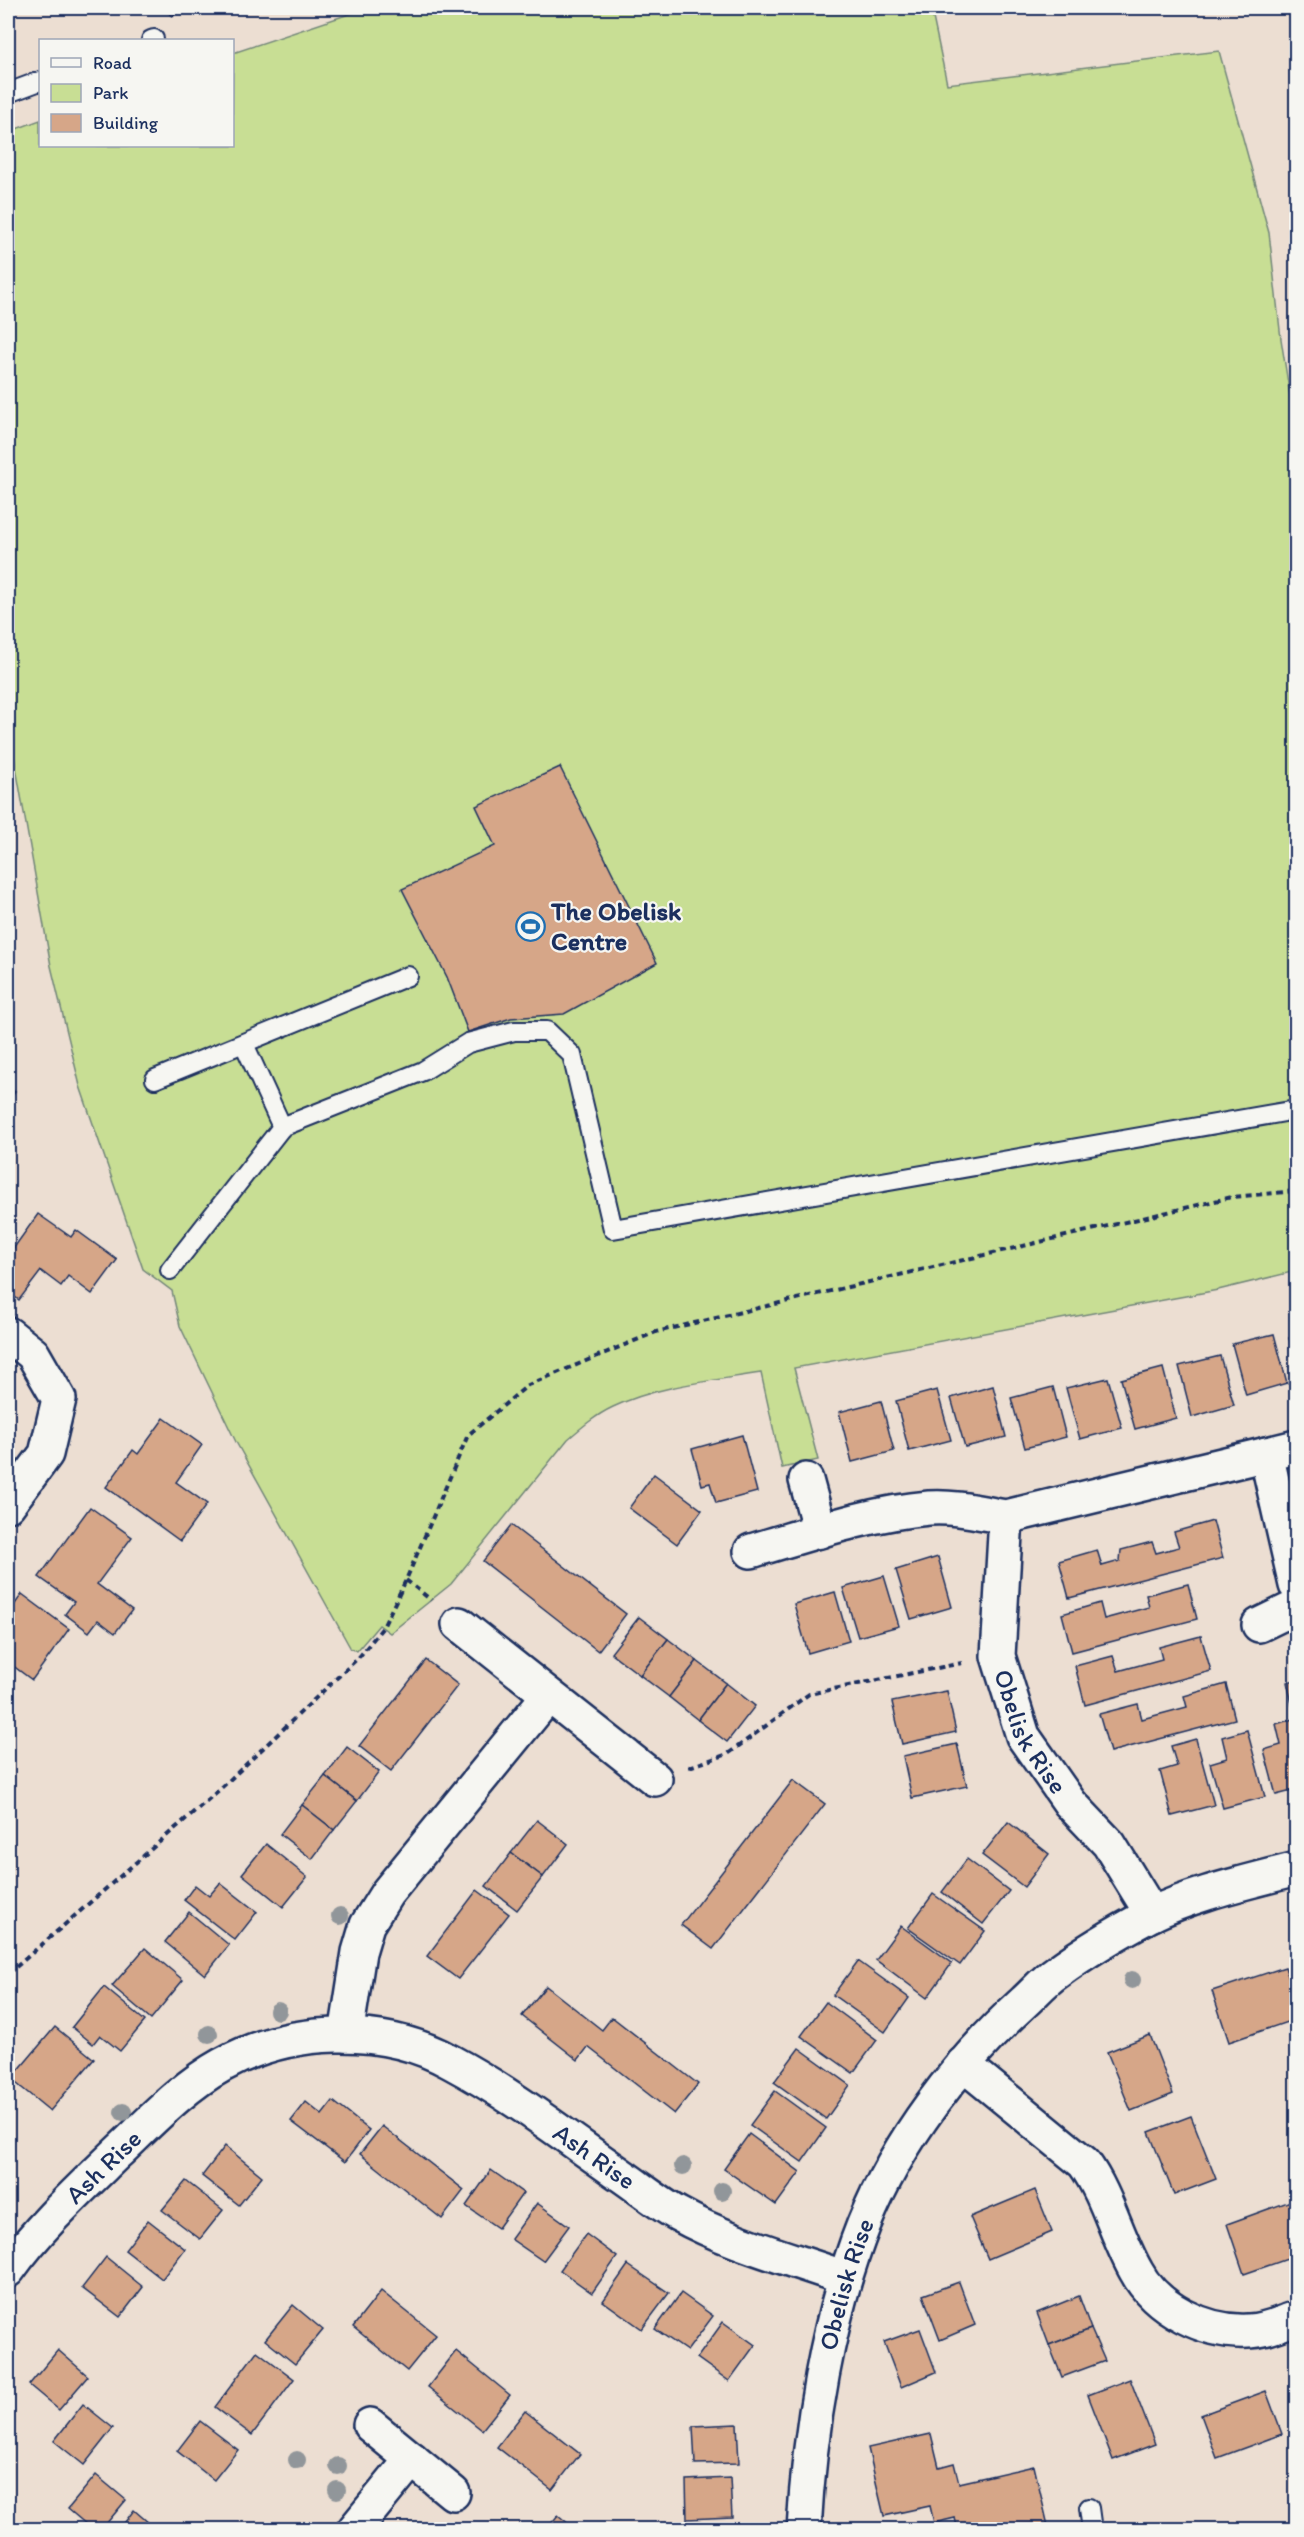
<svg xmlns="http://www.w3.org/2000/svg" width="1304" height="2537" font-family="Itim,sans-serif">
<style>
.green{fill:#c8de94;stroke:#728679;stroke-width:1.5}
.building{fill:#d6a688;stroke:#1b2f5e;stroke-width:1.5}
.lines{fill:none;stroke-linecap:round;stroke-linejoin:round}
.service-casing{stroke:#1b2f5e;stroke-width:22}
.minor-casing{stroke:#1b2f5e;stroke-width:38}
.path{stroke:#1b2f5e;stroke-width:4;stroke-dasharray:6 4.5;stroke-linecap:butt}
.service{stroke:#f6f6f2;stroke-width:18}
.minor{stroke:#f6f6f2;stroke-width:33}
.tree{fill:#91969a}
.labels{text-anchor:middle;stroke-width:4.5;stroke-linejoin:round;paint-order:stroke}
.poi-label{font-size:26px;font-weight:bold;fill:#1b2f5e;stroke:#f6f6f2;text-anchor:start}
.street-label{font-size:26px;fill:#1b2f5e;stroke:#f6f6f2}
</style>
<rect width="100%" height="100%" fill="#ecded2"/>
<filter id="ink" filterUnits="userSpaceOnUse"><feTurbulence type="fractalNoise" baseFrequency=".0167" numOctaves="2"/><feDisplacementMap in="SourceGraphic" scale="12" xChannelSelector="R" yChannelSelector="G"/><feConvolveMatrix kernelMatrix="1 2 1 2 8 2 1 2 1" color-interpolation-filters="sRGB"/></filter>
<g filter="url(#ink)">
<path class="green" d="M367 8H931L947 84 1219 51 1269 233 1281 339 1296 434V1271L1218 1290 794 1368 818 1460 782 1468 761 1373C712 1381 659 1385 613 1407 596 1415 582 1427 568 1439L451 1584 390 1633 379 1625 357 1651 351 1649 236 1442 180 1326 172 1291 143 1269 80 1086 51 966 8 722V132L40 120V146H232L233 53Z"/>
<g class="building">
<polygon points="161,8 179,8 173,16"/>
<polygon points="560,767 657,963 564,1014 511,1018 468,1032 447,977 402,889 495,846 476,806"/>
<polygon points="8,1086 15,1092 8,1103"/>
<polygon points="38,1214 71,1237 76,1230 117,1260 92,1294 68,1276 61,1286 41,1271 19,1300 8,1292 8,1256"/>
<polygon points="1274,1334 1287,1383 1246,1395 1232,1344"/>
<polygon points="1296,1336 1296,1365 1289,1338"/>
<polygon points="1220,1356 1234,1405 1192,1417 1179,1366"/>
<polygon points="1163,1368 1176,1418 1135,1429 1121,1379"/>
<polygon points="1108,1378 1122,1428 1080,1439 1066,1388"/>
<polygon points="993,1386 1006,1437 965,1447 951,1398"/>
<polygon points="1053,1387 1066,1437 1025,1448 1011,1398"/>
<polygon points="937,1390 951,1440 909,1451 896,1401"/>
<polygon points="881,1401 894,1451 852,1462 839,1412"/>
<polygon points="164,1418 202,1445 176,1482 207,1504 180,1541 106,1487 133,1450 138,1454"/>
<polygon points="742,1435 757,1492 716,1503 710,1483 702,1485 692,1449"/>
<polygon points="654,1474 702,1510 677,1544 629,1508"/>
<polygon points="90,1507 132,1537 97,1584 132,1610 115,1633 98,1620 89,1632 65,1614 74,1602 39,1577"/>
<polygon points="1213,1521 1223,1558 1069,1598 1059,1561 1097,1550 1102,1566 1120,1561 1121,1550 1152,1542 1156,1553 1179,1547 1174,1532"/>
<polygon points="511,1525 626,1614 598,1651 483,1561"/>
<polygon points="938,1557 952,1607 911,1619 896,1570"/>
<polygon points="884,1576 899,1626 858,1637 843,1588"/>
<polygon points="1188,1584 1197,1619 1072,1652 1062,1614 1100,1603 1104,1619 1149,1607 1146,1595"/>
<polygon points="835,1592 849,1641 808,1653 794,1604"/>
<polygon points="22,1594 69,1629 32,1680 8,1662 8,1614"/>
<polygon points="639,1617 668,1639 640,1675 611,1653"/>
<polygon points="1201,1636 1211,1671 1085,1705 1075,1666 1113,1656 1118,1671 1162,1659 1159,1647"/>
<polygon points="668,1639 697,1661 669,1697 640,1675"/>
<polygon points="426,1660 458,1685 391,1771 359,1746"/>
<polygon points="697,1661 726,1683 698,1720 669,1697"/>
<polygon points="1296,1680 1296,1707 1293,1708 1287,1682"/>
<polygon points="726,1683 755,1706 727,1742 698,1720"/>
<polygon points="1226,1684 1235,1719 1110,1752 1099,1714 1138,1704 1142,1719 1187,1707 1184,1696"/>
<polygon points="947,1691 956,1732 902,1744 892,1702"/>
<polygon points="1296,1718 1296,1790 1276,1795 1264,1750 1281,1745 1276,1724"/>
<polygon points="1247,1730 1265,1797 1223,1808 1210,1763 1227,1758 1222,1737"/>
<polygon points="1196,1739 1214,1805 1172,1816 1160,1771 1177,1766 1171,1746"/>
<polygon points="957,1744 967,1786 912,1798 903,1756"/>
<polygon points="347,1747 379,1772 357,1801 325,1776"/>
<polygon points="325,1776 357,1801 334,1830 302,1805"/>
<polygon points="793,1780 825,1804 713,1949 681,1925"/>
<polygon points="302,1805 334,1830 312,1859 280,1834"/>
<polygon points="537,1820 568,1844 543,1877 511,1853"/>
<polygon points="1008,1822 1049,1854 1024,1887 982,1855"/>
<polygon points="266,1844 307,1877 283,1907 242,1874"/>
<polygon points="511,1853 543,1877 517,1910 486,1886"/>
<polygon points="967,1859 1009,1891 983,1924 942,1892"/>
<polygon points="220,1883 257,1912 235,1940 184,1900 195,1885 209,1896"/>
<polygon points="477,1890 509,1914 458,1979 427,1956"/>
<polygon points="933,1894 985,1931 960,1965 908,1928"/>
<polygon points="189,1912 229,1945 205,1975 165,1942"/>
<polygon points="901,1926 952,1963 927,1998 876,1960"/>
<polygon points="145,1948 183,1980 151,2019 112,1986"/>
<polygon points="858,1961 909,1998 885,2032 833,1995"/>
<polygon points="1285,1967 1296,2000 1296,2019 1229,2042 1212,1991"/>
<polygon points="546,1986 602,2030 612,2017 698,2084 674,2114 588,2047 578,2060 522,2016"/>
<polygon points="104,1987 145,2021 120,2051 100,2035 93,2044 72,2027"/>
<polygon points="826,2002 877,2040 853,2073 801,2036"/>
<polygon points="55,2027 94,2059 50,2111 11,2079"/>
<polygon points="1150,2035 1173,2094 1131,2111 1107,2052"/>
<polygon points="799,2048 850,2085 826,2119 774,2082"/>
<polygon points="775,2091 826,2128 802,2162 750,2125"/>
<polygon points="333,2101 369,2130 345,2162 291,2121 306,2102 322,2115"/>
<polygon points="1191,2116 1216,2179 1174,2195 1149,2132"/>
<polygon points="382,2126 464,2190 442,2219 360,2154"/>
<polygon points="749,2134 800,2172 776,2205 724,2169"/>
<polygon points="225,2146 262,2176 239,2205 202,2176"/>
<polygon points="491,2170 523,2193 498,2228 466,2206"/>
<polygon points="186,2181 223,2210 200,2239 162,2210"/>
<polygon points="1035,2190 1052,2232 988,2259 970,2217"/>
<polygon points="1296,2199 1296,2256 1244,2274 1227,2224"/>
<polygon points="537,2203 569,2226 543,2261 511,2239"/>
<polygon points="148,2220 185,2249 162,2279 125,2250"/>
<polygon points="586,2234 617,2257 592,2293 560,2270"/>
<polygon points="106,2257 143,2287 120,2317 82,2288"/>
<polygon points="628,2265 669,2293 642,2329 603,2301"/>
<polygon points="959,2282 975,2325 940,2340 923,2295"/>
<polygon points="381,2291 436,2335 407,2371 353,2327"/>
<polygon points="681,2293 713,2316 687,2351 655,2329"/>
<polygon points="1079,2296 1091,2329 1049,2345 1037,2313"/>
<polygon points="293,2305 323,2330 295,2364 265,2340"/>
<polygon points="723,2322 755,2345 729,2381 697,2358"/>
<polygon points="920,2329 936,2372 901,2387 884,2342"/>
<polygon points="1091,2329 1105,2361 1062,2377 1049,2345"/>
<polygon points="58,2350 88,2376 59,2410 29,2385"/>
<polygon points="257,2351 294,2379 252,2435 215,2407"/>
<polygon points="456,2351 510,2395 482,2430 428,2387"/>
<polygon points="1130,2379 1155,2444 1113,2460 1088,2395"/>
<polygon points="1266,2391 1282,2434 1217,2458 1201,2415"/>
<polygon points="83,2404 113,2428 84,2465 54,2441"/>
<polygon points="525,2411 580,2454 552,2490 497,2447"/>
<polygon points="200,2421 238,2450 214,2480 177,2451"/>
<polygon points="737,2424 739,2463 695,2464 693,2426"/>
<polygon points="931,2434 939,2467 954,2463 959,2483 1034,2466 1049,2530 958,2530 955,2518 934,2523 930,2506 884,2516 868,2448"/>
<polygon points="96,2475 126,2500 101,2530 93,2530 68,2509"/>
<polygon points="730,2478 732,2517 687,2519 686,2480"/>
<polygon points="134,2510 157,2530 119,2530"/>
<polygon points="558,2515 576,2530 546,2530"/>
</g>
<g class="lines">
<defs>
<g id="service">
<polyline points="151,40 154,39"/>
<polyline points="8,93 40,81"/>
<polyline points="244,1044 282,1127 423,1071 468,1043 514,1031 547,1031 572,1055 613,1229 1296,1110"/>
<polyline points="155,1079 408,976"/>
<polyline points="170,1270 282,1127"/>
<polyline points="1089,2508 1092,2530"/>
</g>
<g id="minor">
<polyline points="8,1334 33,1354 59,1399 46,1454 8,1505"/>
<polyline points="1266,1454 1296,1585"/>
<polyline points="806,1480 820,1531"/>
<path id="s1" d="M1006 1517 998 1656 1023 1736 1070 1803 1109 1844 1152 1914"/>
<path d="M751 1551C809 1534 869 1513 929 1508 954 1506 982 1513 1006 1517L1296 1447"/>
<polyline points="459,1624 655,1779"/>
<polyline points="1259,1625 1296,1607"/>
<polyline points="346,2035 359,1952 367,1925 387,1893 548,1696"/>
<path d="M963 2064 1084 2163C1108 2196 1116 2236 1136 2271 1156 2309 1206 2333 1248 2331 1265 2331 1281 2323 1296 2318"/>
<path id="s2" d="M8 2270C39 2227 78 2191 116 2154 149 2123 182 2087 222 2065 290 2027 383 2024 451 2062 511 2094 565 2136 621 2175 640 2188 658 2203 678 2214 730 2243 789 2258 845 2278"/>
<polyline points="370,2425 453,2493"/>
<polyline points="354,2530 412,2459"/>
<path id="s3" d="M804 2530C809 2432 828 2315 864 2224 898 2140 957 2063 1024 2002 1035 1992 1045 1980 1057 1972 1087 1950 1118 1932 1150 1915 1195 1893 1248 1882 1296 1869"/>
</g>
</defs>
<use href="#service" class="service-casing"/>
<use href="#minor" class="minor-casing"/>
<g class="path">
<polyline points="406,1580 431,1600"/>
<polyline points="689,1767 728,1754 809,1694 962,1663"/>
<polyline points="8,1974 219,1790 360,1656 383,1627 406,1580 468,1435 528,1385 656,1332 1232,1197 1296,1191"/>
</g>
<use href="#service" class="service"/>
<use href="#minor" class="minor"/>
</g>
<g class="tree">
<circle cx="340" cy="1916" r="9"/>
<circle cx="1132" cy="1980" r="9"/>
<circle cx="278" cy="2011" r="9"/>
<circle cx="209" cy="2034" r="9"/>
<circle cx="123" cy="2112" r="9"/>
<circle cx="683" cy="2166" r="9"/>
<circle cx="722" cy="2191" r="9"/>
<circle cx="297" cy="2460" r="9"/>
<circle cx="338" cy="2466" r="9"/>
<circle cx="337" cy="2490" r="9"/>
</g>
</g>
<defs>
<symbol id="stadium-ring" viewBox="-11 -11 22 22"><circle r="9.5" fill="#f6f6f2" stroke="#1f6fb2" stroke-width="1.5"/><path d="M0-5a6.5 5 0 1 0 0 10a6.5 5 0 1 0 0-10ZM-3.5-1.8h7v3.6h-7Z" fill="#1f6fb2"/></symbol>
</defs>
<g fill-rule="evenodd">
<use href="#stadium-ring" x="514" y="910" width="33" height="33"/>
</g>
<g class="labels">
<g class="poi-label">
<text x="551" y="920">The Obelisk<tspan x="551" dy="30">Centre</tspan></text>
</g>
<g class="street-label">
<text dy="9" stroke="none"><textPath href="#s1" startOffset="222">Obelisk Rise</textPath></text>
<text dy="9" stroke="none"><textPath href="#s2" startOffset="708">Ash Rise</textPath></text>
<text dy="9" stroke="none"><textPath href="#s2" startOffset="141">Ash Rise</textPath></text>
<text dy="9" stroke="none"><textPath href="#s3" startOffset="250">Obelisk Rise</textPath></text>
</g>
</g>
<rect width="1304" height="2537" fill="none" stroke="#f6f6f2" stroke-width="30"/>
<rect x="15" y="15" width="1274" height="2507" fill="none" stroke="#1b2f5e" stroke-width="2" filter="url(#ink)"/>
<rect x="39" y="39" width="195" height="108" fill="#f6f6f2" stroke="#9ea6b7" stroke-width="1.5"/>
<rect x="51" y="58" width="30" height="9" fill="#f6f6f2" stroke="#9ea6b7" stroke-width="1.5"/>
<text x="93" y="69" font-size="18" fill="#1b2f5e">Road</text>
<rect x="51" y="84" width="30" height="18" fill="#c8de94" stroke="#9ea6b7" stroke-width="1.5"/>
<text x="93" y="99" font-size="18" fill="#1b2f5e">Park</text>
<rect x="51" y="114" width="30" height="18" fill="#d6a688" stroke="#9ea6b7" stroke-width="1.5"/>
<text x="93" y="129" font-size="18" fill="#1b2f5e">Building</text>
</svg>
